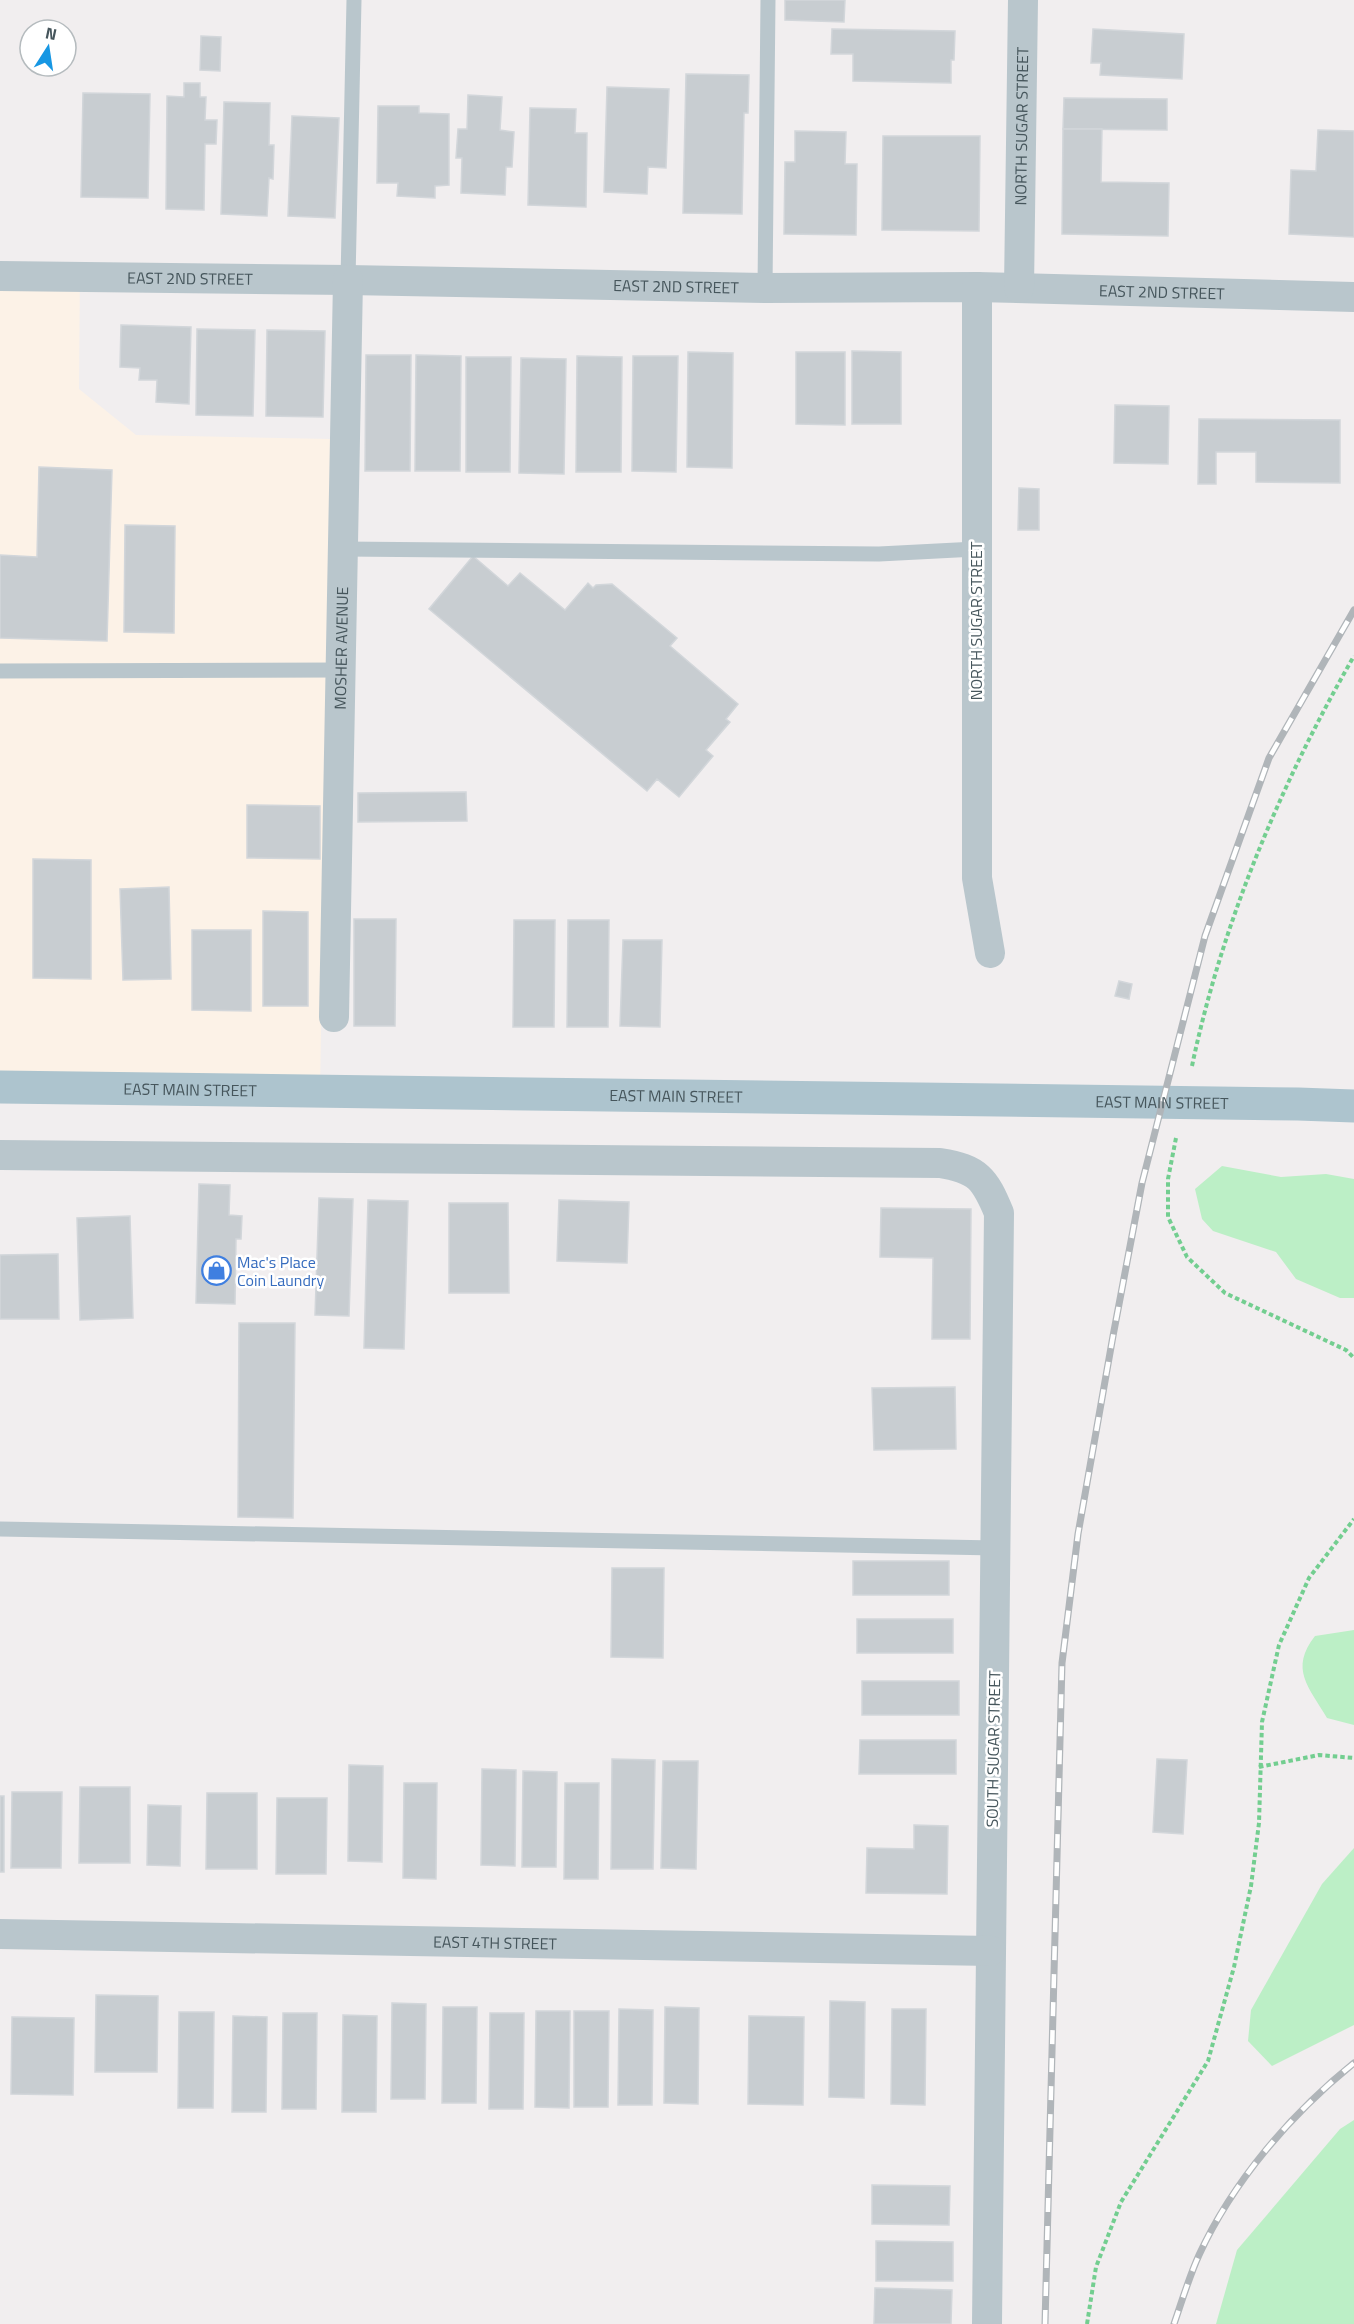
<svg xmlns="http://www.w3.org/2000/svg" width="1354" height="2324" font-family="'Titillium Web',sans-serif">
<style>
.commercial{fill:#fcf2e7}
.green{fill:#bcefc6}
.building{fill:#c8cdd1;stroke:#d2d6da;stroke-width:1.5}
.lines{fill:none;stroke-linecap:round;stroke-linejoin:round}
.path{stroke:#73ce90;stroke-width:4;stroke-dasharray:4.5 3;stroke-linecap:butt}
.service{stroke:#b9c6cc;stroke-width:15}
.minor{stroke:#b9c6cc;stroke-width:30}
.primary{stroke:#adc4ce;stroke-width:33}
.rail-casing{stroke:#b0b5b9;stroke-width:7}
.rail{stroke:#fff;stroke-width:4.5;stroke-dasharray:14;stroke-linecap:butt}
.labels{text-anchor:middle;stroke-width:5;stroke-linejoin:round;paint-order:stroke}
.street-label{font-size:16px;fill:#46565c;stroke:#fff}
.shop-label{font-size:16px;fill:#366cbe;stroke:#fff;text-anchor:start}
</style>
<rect width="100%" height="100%" fill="#f1eeef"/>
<polygon class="commercial" points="0,265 80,267 79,389 136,435 331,439 320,1091 0,1087"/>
<g class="green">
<polygon points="1222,1166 1281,1177 1326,1174 1354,1179 1354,1298 1340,1298 1296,1279 1276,1252 1213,1231 1202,1219 1195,1189"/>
<path d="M1354 1630V1725L1327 1718C1309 1687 1289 1669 1315 1636Z"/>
<polygon points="1354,1848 1354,2025 1272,2066 1248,2041 1251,2010 1322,1884"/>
<polygon points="1354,2120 1354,2324 1216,2324 1237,2250 1340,2129"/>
</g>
<g class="building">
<polygon points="785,0 845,0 844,22 785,20"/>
<polygon points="832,29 955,31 954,60 951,60 951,83 853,81 853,54 831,54"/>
<polygon points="1093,29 1184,34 1182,79 1100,75 1101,63 1091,63"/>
<polygon points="201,36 221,37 220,71 200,70"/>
<polygon points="686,74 749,75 748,113 744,113 742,214 683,213"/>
<polygon points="184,83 200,83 200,97 206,97 205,120 217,120 216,144 205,144 204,210 166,209 167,96 184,97"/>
<polygon points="607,87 669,89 666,168 648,167 647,194 604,192"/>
<polygon points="83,93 150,94 148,198 81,197"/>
<polygon points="468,95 502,97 500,130 514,132 512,167 506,167 505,195 461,193 462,158 456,158 458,129 467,129"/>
<polygon points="1064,98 1167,99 1167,130 1063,129"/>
<polygon points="224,102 270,103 269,145 274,145 273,179 269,178 267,216 221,214"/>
<polygon points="378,106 419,106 419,113 449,114 449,185 435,186 435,198 397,196 398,183 377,183"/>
<polygon points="530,108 576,109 575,133 587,133 586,207 528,205"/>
<polygon points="292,116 339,118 335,218 288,216"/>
<polygon points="1063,129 1102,129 1101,182 1169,183 1168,236 1062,234"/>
<polygon points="1318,130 1354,131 1354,237 1289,234 1291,170 1316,171"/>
<polygon points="795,131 846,132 845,164 857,164 856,235 784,234 785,162 795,162"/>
<polygon points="883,136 980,136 979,231 882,230"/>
<polygon points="121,325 191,327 189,404 156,402 157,380 139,380 140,368 120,367"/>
<polygon points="197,329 255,330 253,416 196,415"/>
<polygon points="267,330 325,331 323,417 266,416"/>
<polygon points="852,351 901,352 901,424 852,424"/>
<polygon points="688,352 733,353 732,468 687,467"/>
<polygon points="796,352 845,352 845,425 796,424"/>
<polygon points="366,355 411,355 410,471 365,471"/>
<polygon points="416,355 461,356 460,471 415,471"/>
<polygon points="577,356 622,357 621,472 576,472"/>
<polygon points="633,356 678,356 676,472 632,471"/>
<polygon points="466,357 511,357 510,472 466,472"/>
<polygon points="521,358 566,359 564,474 519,473"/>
<polygon points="1115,405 1169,406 1168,464 1114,463"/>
<polygon points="1199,419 1340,420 1340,483 1256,482 1256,452 1216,452 1216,484 1198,484"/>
<polygon points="39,467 112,470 107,641 0,638 0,555 37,557"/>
<polygon points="1019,488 1039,489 1039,530 1018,530"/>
<polygon points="125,525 175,526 174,633 124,632"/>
<polygon points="473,556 508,586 520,573 565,610 588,583 593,588 596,585 612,584 677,638 670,646 738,704 726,719 730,722 706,750 713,756 679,797 657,779 647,791 429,609"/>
<polygon points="466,792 467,821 358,822 358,793"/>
<polygon points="247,805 320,806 320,859 247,858"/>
<polygon points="33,859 91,860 91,979 33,978"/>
<polygon points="169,887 171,979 123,980 120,889"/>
<polygon points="263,911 308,912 308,1006 263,1006"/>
<polygon points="354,919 396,919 395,1026 354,1026"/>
<polygon points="514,920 555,920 554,1027 513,1027"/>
<polygon points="568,920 609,920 608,1027 567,1027"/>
<polygon points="192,930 251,930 251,1011 192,1010"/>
<polygon points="623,940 662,940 660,1027 620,1026"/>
<polygon points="1119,981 1132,984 1129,999 1115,996"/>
<polygon points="199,1184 230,1185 229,1215 242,1216 241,1239 236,1239 235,1304 196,1303"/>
<polygon points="319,1198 353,1199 349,1316 315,1315"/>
<polygon points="368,1200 408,1201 404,1349 364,1348"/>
<polygon points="559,1200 629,1202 627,1263 557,1261"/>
<polygon points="449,1203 508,1203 509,1293 449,1293"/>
<polygon points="881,1208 971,1209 970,1339 932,1339 933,1258 880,1257"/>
<polygon points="130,1216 133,1318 80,1320 77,1218"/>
<polygon points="58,1254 59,1319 0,1319 0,1255"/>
<polygon points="239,1323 295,1323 293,1518 238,1517"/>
<polygon points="955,1387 956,1449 874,1450 872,1388"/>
<rect x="853" y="1561" width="96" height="34"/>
<polygon points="612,1568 664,1568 663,1658 611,1657"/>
<rect x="857" y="1619" width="96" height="34"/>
<rect x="862" y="1681" width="97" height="34"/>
<polygon points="860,1740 956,1740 956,1774 859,1774"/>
<polygon points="612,1759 655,1760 653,1869 611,1869"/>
<polygon points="1157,1759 1187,1760 1183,1834 1153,1832"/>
<polygon points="663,1761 698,1761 696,1869 661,1868"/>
<polygon points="349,1765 383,1766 382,1862 348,1861"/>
<polygon points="482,1769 516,1770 515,1866 481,1865"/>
<polygon points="523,1771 557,1772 556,1867 522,1867"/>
<polygon points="404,1783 437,1783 436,1879 403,1878"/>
<polygon points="565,1783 599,1783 598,1879 564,1879"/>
<polygon points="80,1787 130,1787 130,1863 79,1863"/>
<polygon points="12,1792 62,1792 61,1868 11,1868"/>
<polygon points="207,1793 257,1793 257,1869 206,1869"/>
<rect x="0" y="1796" width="4" height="76"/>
<polygon points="277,1798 327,1798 326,1874 276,1874"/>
<polygon points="148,1805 181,1806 180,1866 147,1865"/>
<polygon points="914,1825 948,1826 947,1894 866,1893 867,1848 914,1849"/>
<polygon points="96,1995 158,1996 157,2072 95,2072"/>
<polygon points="830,2001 865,2002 864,2098 829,2097"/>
<polygon points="392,2003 426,2004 425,2099 391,2099"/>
<polygon points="443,2007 477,2007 476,2103 442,2103"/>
<polygon points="665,2007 699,2008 698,2104 664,2103"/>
<polygon points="619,2009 653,2010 652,2105 618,2105"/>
<polygon points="892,2009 926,2009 925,2105 891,2104"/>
<polygon points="536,2011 570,2011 569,2108 535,2107"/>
<polygon points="574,2011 609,2011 608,2107 574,2107"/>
<polygon points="179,2012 214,2012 213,2108 178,2108"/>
<polygon points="283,2013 317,2013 316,2109 282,2109"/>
<polygon points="490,2013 524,2013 523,2109 489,2109"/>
<polygon points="343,2015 377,2016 376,2112 342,2112"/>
<polygon points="233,2016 267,2017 266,2112 232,2112"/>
<polygon points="749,2016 804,2017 803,2105 748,2104"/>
<polygon points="12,2017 74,2018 73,2095 11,2094"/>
<polygon points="872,2185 950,2186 949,2225 872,2224"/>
<polygon points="876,2241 953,2242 953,2281 876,2281"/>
<polygon points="875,2288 952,2290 951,2324 874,2324"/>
</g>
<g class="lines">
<g class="path">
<path d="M1192 1066C1222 923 1281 783 1354 656"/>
<polyline points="1176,1138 1168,1179 1168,1217 1187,1257 1225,1293 1346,1350 1354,1358"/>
<polyline points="1259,1767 1319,1755 1354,1758"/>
<polyline points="1087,2324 1096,2267 1121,2202 1208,2061 1234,1967 1251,1886 1259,1823 1262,1722 1279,1645 1309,1578 1354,1519"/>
</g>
<g class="service">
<polyline points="348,280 354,0"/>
<polyline points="765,288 768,0"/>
<polyline points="343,549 879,554 976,549"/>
<polyline points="0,671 341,670"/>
<polyline points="0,1529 996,1548"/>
</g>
<g class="minor">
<path id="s1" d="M0 276 348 280 765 288 977 287 1354 297"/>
<polyline points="977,287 977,878 990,953"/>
<path id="s2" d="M1019 288 1023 0"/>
<path id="s3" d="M334 1017 348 280"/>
<path d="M0 1155 940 1163C978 1169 985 1179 999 1213L987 2324"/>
<path id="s4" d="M0 1934 991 1951"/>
</g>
<path class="primary" id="s5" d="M0 1087 1298 1104 1354 1106"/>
<defs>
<g id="rail">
<polyline points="1045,2324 1062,1663 1078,1534 1113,1336 1142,1183 1205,936 1269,758 1354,610"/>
<path d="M1174 2324C1182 2301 1189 2277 1199 2255 1233 2181 1291 2114 1354 2063"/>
</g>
</defs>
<use href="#rail" class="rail-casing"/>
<use href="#rail" class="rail"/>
</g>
<defs>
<symbol id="shop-ring" viewBox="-11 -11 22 22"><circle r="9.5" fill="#fff" stroke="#3f7fe0" stroke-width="1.5"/><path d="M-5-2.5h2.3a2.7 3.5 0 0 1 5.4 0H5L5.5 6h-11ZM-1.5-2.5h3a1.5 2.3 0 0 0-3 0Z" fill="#3f7fe0"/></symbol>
</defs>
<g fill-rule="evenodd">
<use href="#shop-ring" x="200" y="1254" width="33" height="33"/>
</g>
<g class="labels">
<g class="street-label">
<text dy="6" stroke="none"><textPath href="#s2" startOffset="162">NORTH SUGAR STREET</textPath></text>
<text dy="6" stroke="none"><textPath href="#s1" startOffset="190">EAST 2ND STREET</textPath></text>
<text dy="6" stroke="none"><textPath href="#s1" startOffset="676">EAST 2ND STREET</textPath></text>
<text dy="6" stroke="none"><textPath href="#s1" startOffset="1162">EAST 2ND STREET</textPath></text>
<text transform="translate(976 621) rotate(-90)" y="6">NORTH SUGAR STREET</text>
<text dy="6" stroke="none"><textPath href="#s3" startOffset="369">MOSHER AVENUE</textPath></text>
<text dy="6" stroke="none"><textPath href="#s5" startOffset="190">EAST MAIN STREET</textPath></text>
<text dy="6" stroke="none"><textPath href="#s5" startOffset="676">EAST MAIN STREET</textPath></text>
<text dy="6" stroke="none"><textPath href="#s5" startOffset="1162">EAST MAIN STREET</textPath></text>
<text transform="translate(993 1749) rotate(-89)" y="6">SOUTH SUGAR STREET</text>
<text dy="6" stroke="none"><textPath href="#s4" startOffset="495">EAST 4TH STREET</textPath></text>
</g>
<g class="shop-label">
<text x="237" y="1268">Mac's Place<tspan x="237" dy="18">Coin Laundry</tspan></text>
</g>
</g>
<g transform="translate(48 48) rotate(12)"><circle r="28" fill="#ffffff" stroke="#b5bbbe" stroke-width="1.5"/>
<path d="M0-4.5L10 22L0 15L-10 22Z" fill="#1797e3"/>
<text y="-9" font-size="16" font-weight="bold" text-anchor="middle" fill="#46565c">N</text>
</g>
</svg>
